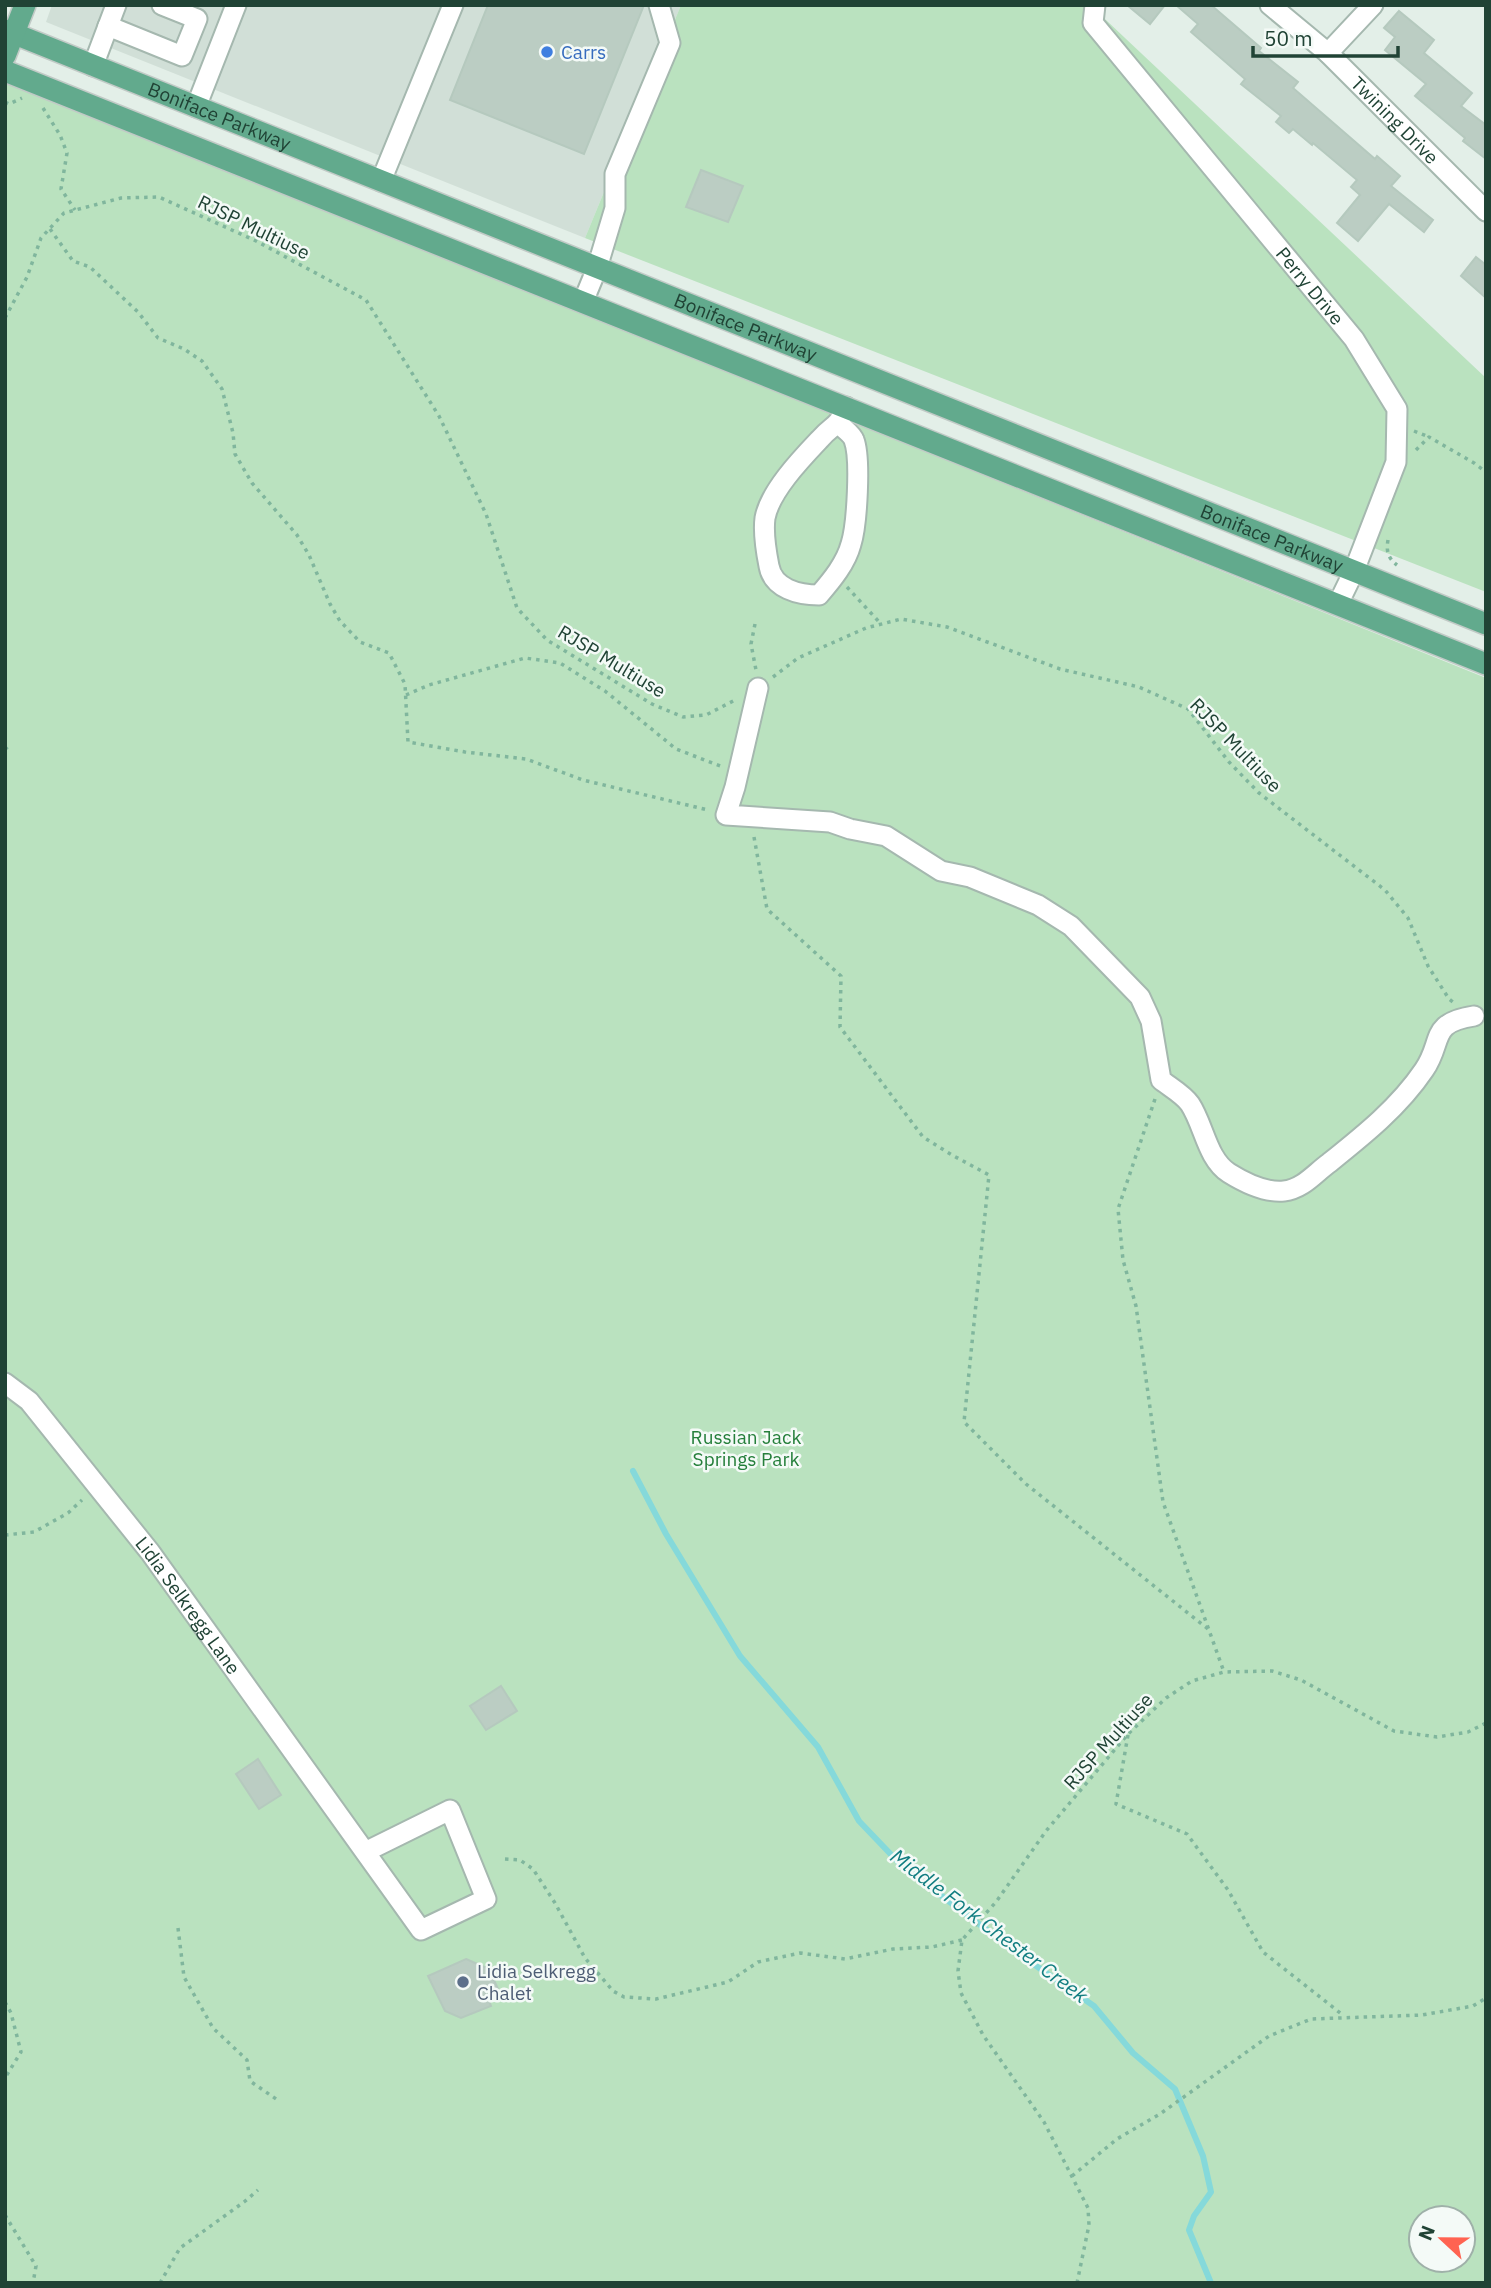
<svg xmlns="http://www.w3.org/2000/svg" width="1491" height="2288" font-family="'IBM Plex Sans',sans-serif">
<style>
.built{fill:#d1dfd7}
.green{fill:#bae2bf;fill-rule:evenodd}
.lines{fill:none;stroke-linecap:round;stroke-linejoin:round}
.stream{stroke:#85d9da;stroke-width:6}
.building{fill:#bbcdc3;stroke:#b5c9be;stroke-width:2}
.minor-casing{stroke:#a5b8af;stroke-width:23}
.major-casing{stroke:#c1cac6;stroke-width:24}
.path{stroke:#80b69d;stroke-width:3.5;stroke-dasharray:3.5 5;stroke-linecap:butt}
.minor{stroke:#fff;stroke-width:19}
.major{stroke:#62aa8d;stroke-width:21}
.shop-dot{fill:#3f7fe0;stroke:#f4faf7;stroke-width:2.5}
.service-dot{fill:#5c6f8a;stroke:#f4faf7;stroke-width:2.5}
.labels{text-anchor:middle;stroke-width:5;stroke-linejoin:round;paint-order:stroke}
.shop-label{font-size:19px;fill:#366cbe;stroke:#f4faf7;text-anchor:start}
.street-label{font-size:19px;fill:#204335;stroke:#f4faf7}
.park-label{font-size:19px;fill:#257f3b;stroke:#f4faf7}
.service-label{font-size:19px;fill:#4e5e75;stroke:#f4faf7;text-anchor:start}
.water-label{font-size:21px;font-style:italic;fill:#127e81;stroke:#f4faf7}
</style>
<rect width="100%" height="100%" fill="#e3efe8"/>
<polygon class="built" points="52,5 681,5 585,238 46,22"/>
<g class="green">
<polygon points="681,5 1090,5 1486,378 1486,592 585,238"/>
<path d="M5 80 1486 678V2283H5ZM1421 2218H1463V2260H1421Z"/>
</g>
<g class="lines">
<polyline class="stream" points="633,1471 666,1534 740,1656 818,1747 859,1821 902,1866 1019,1954 1094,2006 1133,2053 1175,2089 1203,2156 1211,2192 1194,2216 1189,2230 1211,2283"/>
</g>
<g class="building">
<polygon points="488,5 644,5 584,154 450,100"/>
<polygon points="1127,5 1165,5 1150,24"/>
<polygon points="1176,5 1211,5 1261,48 1259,51 1298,82 1293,88 1375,159 1377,156 1400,176 1391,186 1433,220 1424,232 1389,204 1358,241 1337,223 1360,195 1351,187 1357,180 1313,143 1312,145 1293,129 1289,133 1276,122 1281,116 1241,84 1245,79 1191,32 1198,24"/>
<polygon points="1399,11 1434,40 1424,53 1472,93 1461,106 1486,125 1486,159 1463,141 1465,138 1415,96 1426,84 1385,50 1395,37 1384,28"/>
<polygon points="701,170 743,186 728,222 686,207"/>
<polygon points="1476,257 1486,265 1486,298 1461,276"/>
<polygon points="501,1686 517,1711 486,1730 470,1706"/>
<polygon points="258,1759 281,1795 259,1809 236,1774"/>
<polygon points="466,1959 489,1969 498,1989 486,1993 491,2006 461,2018 445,2011 428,1976"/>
</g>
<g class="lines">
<defs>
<g id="minor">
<path id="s1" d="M1095 5 1093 23 1354 339 1397 409 1396 462 1354 571 1338 604"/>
<path id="s2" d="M1270 5 1328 53 1486 211"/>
<polyline points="108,26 182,56 197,19 162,5"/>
<polyline points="1328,53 1373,5"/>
<polyline points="93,66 116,5"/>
<polyline points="196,107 236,5"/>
<polyline points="381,181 453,5"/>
<polyline points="583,302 597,268 615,208 615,174 670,43 659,5"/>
<path d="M839 424C844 429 852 434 854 440 861 458 857 525 851 544 846 563 832 580 819 595 799 595 773 589 769 566 766 551 763 533 765 518 770 491 802 458 820 439 834 423 837 429 846 407"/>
<path d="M758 688 735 787 726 815 830 822 850 829 886 836 941 871 970 877 1038 905 1071 926 1140 997 1151 1021 1161 1080C1170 1087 1184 1095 1190 1104 1204 1125 1207 1159 1229 1173 1245 1183 1265 1193 1284 1191 1303 1189 1315 1173 1329 1163 1364 1135 1399 1107 1424 1070 1444 1041 1428 1023 1474 1016"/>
<path id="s3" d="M5 1383 29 1401 150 1552 421 1930 486 1899 450 1810 365 1852"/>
</g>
<g id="major">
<path id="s4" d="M5 30 1486 624"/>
<polyline points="5,56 25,5"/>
<polyline points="5,71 1486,664"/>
</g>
</defs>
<use href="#minor" class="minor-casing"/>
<use href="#major" class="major-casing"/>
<g class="path">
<polyline points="5,102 9,104 22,98"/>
<polyline points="43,108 60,135 67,153 61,189 75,210"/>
<polyline points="50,229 73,261 90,267 138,312 158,338 184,349 202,361 222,389 233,433 235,454 252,483 297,535 309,555 330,604 340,621 360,642 389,653 405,684 408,742 465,752 526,759 583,780 708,810"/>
<polyline points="5,318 27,277 41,238 64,213 121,198 159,197 256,241 366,300 439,416 486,514 517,608 547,640 652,704 683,717 706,715 737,699"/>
<polyline points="1414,431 1429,437"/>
<polyline points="1416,450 1429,437 1474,463 1486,472"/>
<path d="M1388 540C1386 551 1388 558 1397 565"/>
<polyline points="847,587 881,624"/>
<polyline points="755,624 751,644 756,670"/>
<polyline points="773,677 798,658 866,628 901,619 947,627 1060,669 1139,687 1188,709 1229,762 1259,793 1385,890 1408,918 1428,966 1449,999 1454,1003"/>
<polyline points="406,695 429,685 525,658 560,663 605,691 676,749 723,767"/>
<polyline points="5,747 10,752"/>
<polyline points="754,837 767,909 841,976 840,1027 923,1137 952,1155 989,1175 964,1422 1026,1484 1208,1629"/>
<polyline points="1155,1099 1118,1209 1123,1260 1136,1306 1163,1502 1224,1672"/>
<polyline points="5,1535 34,1532 68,1513 82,1500"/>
<polyline points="1128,1735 1116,1804 1187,1834 1228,1890 1263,1952 1344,2016"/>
<polyline points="505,1859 520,1860 533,1869 555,1903 585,1958 613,1991 624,1997 656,1999 728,1982 758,1962 800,1953 845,1959 893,1949 932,1947 962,1940"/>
<polyline points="178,1928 184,1977 213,2028 247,2060 250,2081 279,2101"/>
<polyline points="5,2002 11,2013 21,2052 5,2078"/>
<polyline points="5,2131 5,2134"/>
<polyline points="1072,2176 1117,2139 1160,2114 1269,2036 1311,2019 1422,2015 1473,2006 1486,1998"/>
<polyline points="5,2215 36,2266 33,2283"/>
<polyline points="160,2283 180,2248 244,2202 258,2190"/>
<polyline points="1077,2283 1089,2225 1088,2208 1044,2122 983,2035 961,1993 958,1971 962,1940 996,1902 1046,1831 1128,1734 1166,1698 1192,1681 1224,1672 1272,1671 1301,1680 1394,1731 1437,1737 1468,1732 1486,1723"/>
</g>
<use href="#minor" class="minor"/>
<use href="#major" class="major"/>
</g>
<circle class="shop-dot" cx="547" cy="52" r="7"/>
<circle class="service-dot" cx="463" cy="1982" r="7"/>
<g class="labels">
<g class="shop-label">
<text x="561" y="59">Carrs</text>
</g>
<g class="street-label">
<text dy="7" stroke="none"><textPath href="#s4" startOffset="231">Boniface Parkway</textPath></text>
<text dy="7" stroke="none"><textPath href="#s2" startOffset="170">Twining Drive</textPath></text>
<text transform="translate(254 227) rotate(26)" y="7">RJSP Multiuse</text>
<text dy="7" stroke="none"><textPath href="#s1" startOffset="359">Perry Drive</textPath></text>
<text dy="7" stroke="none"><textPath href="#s4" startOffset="798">Boniface Parkway</textPath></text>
<text dy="7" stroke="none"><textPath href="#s4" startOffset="1365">Boniface Parkway</textPath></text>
<text transform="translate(612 661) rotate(31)" y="7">RJSP Multiuse</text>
<text transform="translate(1236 745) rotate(46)" y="7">RJSP Multiuse</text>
<text dy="7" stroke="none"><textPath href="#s3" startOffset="289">Lidia Selkregg Lane</textPath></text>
<text transform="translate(1108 1741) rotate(-48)" y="7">RJSP Multiuse</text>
</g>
<g class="park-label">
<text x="746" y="1444">Russian Jack<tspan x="746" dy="22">Springs Park</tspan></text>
</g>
<g class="service-label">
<text x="477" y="1978">Lidia Selkregg<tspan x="477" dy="22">Chalet</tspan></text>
</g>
<g class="water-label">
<text transform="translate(989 1926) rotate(37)" y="7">Middle Fork Chester Creek</text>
</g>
</g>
<rect width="1491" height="2288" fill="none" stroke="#204335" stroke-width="14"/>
<g transform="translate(1442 2239) rotate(292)"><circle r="33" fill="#f4faf7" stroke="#9fb1a9" stroke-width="2"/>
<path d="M0-5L12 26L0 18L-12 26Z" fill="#ff6351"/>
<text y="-10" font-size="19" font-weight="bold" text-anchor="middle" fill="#204335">N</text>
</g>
<path d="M1253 46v10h145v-10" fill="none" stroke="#204335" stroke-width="3.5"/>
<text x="1264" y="46" font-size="21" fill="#204335" stroke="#f4faf7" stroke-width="5" paint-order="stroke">50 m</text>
</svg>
